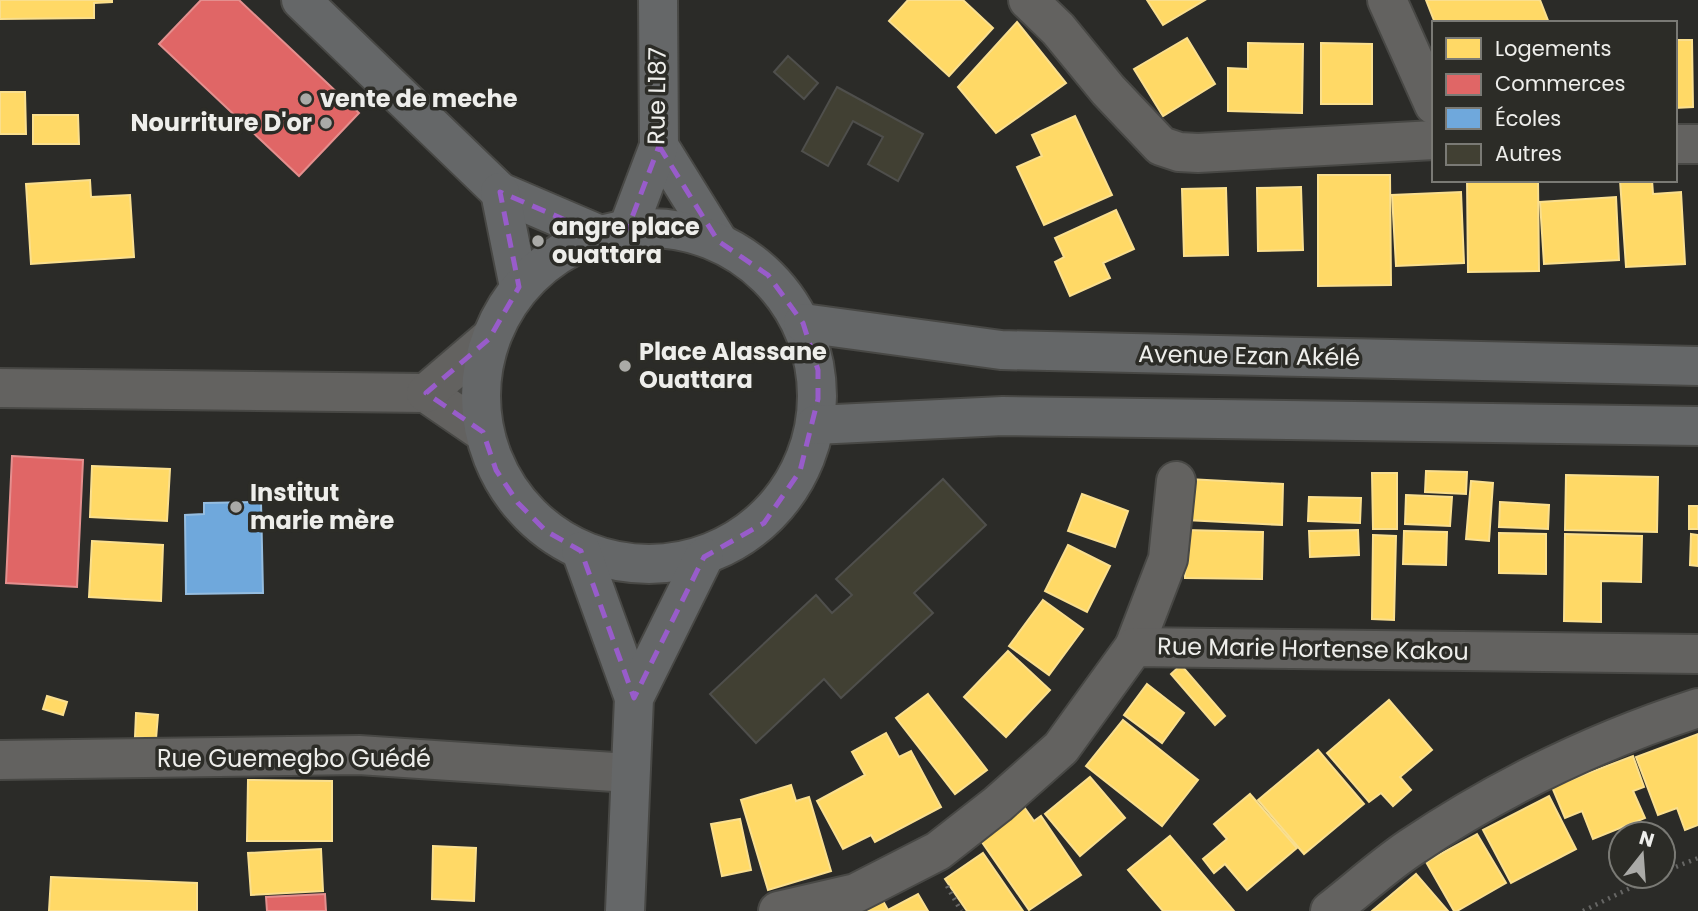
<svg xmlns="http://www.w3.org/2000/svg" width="1698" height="911" font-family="Poppins,sans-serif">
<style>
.homes{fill:#ffd966;stroke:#fadf8e;stroke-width:2}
.shops{fill:#e06666;stroke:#e48f8e;stroke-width:2}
.schools{fill:#6fa8dc;stroke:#95bde0;stroke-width:2}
.building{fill:#414033;stroke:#4f4f4c;stroke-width:2}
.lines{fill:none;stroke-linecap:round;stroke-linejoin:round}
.street-casing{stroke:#484845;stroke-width:42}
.secondary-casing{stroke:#484845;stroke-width:42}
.path{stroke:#666664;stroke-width:4.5;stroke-dasharray:2 5;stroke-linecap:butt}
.street{stroke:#636260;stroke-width:38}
.secondary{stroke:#656768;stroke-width:38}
.marked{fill:none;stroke:#985cca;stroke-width:5;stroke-dasharray:14 9;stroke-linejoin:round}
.poi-dot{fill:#aaaaa7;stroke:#2c2c27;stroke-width:2.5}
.labels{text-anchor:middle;stroke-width:7;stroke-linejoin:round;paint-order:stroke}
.street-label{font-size:24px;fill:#eeeeeb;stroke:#2c2c27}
.poi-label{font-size:24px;font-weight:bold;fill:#eeeeeb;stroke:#2c2c27;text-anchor:start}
</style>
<rect width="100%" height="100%" fill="#2b2b28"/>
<g class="homes">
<polygon points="0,0 112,0 112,2 94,3 94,18 0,19"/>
<polygon points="908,0 963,0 993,28 949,76 889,21"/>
<polygon points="1147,0 1205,0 1163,25"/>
<polygon points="1426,0 1540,0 1549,23 1435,23"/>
<polygon points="1017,22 1066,83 996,133 958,87"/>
<polygon points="1187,38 1215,84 1163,116 1134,69"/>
<polygon points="1675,40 1692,40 1693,107 1675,108"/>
<polygon points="1248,43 1303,44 1302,113 1228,111 1228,68 1248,69"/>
<polygon points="1321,43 1372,44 1372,104 1321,104"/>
<polygon points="0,92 25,92 26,134 0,134"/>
<polygon points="33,115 78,115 79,144 33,144"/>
<polygon points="1075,116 1112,195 1044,225 1017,167 1042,156 1032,135"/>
<polygon points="1318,175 1390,175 1391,285 1318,286"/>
<polygon points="90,180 91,197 130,195 134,257 31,264 26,184"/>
<polygon points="1467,180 1538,180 1539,271 1468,272"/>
<polygon points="1620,180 1652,180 1653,194 1681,192 1685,264 1626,267"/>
<polygon points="1301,187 1303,250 1258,251 1257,188"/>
<polygon points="1226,188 1228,255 1184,256 1182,189"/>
<polygon points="1461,192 1464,263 1396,266 1392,195"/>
<polygon points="1616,197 1619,260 1544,264 1540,202"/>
<polygon points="1116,210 1134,249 1103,263 1110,278 1070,296 1055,262 1064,257 1055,238"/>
<polygon points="92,466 170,469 167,521 90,517"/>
<polygon points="1426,471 1467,472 1466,494 1425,492"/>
<polygon points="1372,473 1397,473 1397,529 1373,529"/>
<polygon points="1566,475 1658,477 1657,532 1565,530"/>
<polygon points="1188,479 1283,484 1282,525 1186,520"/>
<polygon points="1471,481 1493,483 1489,541 1466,539"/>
<polygon points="1082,494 1128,511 1115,547 1068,531"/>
<polygon points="1406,495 1452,497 1450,526 1405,524"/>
<polygon points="1309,497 1361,498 1360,523 1308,521"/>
<polygon points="1500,502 1549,505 1548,529 1499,527"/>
<rect x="1689" y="506" width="9" height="23"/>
<polygon points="1186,530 1263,532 1262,579 1185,578"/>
<polygon points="1358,530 1359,555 1310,557 1309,531"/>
<polygon points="1404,531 1447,532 1446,565 1403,564"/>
<polygon points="1499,533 1546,534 1546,574 1499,573"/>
<polygon points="1565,534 1642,536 1641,582 1601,581 1601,622 1564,621"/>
<polygon points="1691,534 1698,535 1698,566 1690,565"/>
<polygon points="1373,535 1396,536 1394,620 1372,619"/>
<polygon points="92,541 163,545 161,601 89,597"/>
<polygon points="1068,545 1110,566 1087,612 1045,591"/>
<polygon points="1043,600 1083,629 1049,675 1009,646"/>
<polygon points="1008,651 1050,690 1006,737 964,697"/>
<polygon points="1181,665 1225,716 1215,725 1171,674"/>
<polygon points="1147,684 1184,713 1162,743 1124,715"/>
<polygon points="928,694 987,770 955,794 896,718"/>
<polygon points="47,696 67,702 63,715 43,709"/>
<polygon points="1389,700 1432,750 1400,777 1411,790 1393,806 1381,793 1369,802 1327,753"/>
<polygon points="136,713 158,715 156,739 135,737"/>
<polygon points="1123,720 1198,780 1162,826 1086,766"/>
<polygon points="886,733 899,757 911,751 941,807 875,842 871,835 843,849 817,801 865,775 852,752"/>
<polygon points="1698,734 1698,825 1685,830 1677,808 1658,815 1636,757"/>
<polygon points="1318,750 1364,804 1304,854 1258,800"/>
<polygon points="1633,756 1644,787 1633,791 1645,818 1593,839 1582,811 1565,818 1552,787"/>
<polygon points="1090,777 1125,818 1080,856 1045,814"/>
<polygon points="248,780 332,781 332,841 247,841"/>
<polygon points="791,785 796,801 809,797 831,871 768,890 741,800"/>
<polygon points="1250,794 1297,848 1247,890 1225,864 1214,873 1203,859 1227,839 1214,824"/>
<polygon points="1549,796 1576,849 1511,883 1483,830"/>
<polygon points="1022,804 1034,821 1041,816 1081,875 1029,910 977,835"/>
<polygon points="740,819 751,870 722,876 711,824"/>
<polygon points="1477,834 1506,883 1457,911 1454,911 1426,862"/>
<polygon points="1170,836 1234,911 1163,911 1128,870"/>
<polygon points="433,846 476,848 474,901 432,899"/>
<polygon points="321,849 323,891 251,895 248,853"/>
<polygon points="983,853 1023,911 967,911 945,879"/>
<polygon points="1416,874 1448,911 1372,911"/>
<polygon points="51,877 197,883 197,911 49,911"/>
<polygon points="918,894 928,911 860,911 882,899 888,910"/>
</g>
<g class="shops">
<polygon points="201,0 239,0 359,113 299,176 159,44"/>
<polygon points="12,456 83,460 77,587 6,583"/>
<polygon points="325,894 326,911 267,911 266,897"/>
</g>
<polygon class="schools" points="261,502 263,593 186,594 185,515 204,514 204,503"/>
<g class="building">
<polygon points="788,56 818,83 804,99 774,72"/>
<polygon points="837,87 923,134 898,181 868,164 883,137 853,121 828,166 802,151"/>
<polygon points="943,479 986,525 914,593 933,613 841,698 824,679 756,743 710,694 816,595 832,613 852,595 836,579"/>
</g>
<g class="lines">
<defs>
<g id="street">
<polyline points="1028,0 1058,29 1108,90 1161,146 1179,152 1198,153 1434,140"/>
<polyline points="1387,0 1434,105"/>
<polyline points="1675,144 1698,144"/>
<polyline points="0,388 426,393 483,432"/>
<polyline points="426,393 489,339"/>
<polyline points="1134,647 1168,559 1176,481"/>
<polyline points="0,760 359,755 629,773"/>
<polyline points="778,911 856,893 938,851 998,804 1061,748 1134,647 1698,654"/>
<path d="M1330 911C1357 890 1382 867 1410 848 1499 788 1596 741 1698 708"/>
</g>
<g id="secondary">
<polyline points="301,0 500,192 598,234"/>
<polyline points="659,146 718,241"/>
<polyline points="500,192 519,287"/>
<circle cx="649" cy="396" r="168"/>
<polyline points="628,228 659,146 658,0"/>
<polyline points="803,323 1001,350 1698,366"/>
<polyline points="815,425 1003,416 1698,426"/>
<polyline points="581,551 634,698"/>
<polyline points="625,911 634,698 704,557"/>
</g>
</defs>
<use href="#street" class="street-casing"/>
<use href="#secondary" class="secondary-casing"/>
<g class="path">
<polyline points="1663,872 1698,858"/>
<polyline points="947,886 961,911"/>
<polyline points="1583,911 1655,876"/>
</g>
<use href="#street" class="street"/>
<use href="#secondary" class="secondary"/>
</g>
<path class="marked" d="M659 146 718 241 768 275 803 323 818 370V399L800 471 764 523 704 557 634 698 581 551 546 531 518 503 496 470 483 432 426 393 489 339 519 287 500 192 598 234 628 228Z"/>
<g class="poi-dot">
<circle cx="306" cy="99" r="7"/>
<circle cx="326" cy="123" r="7"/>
<circle cx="538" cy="241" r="7"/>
<circle cx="625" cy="366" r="7"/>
<circle cx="236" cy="507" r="7"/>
</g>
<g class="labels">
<g class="street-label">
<text transform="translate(657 96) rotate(-89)" y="8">Rue L187</text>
<text transform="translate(1249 356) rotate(1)" y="8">Avenue Ezan Akélé</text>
<text transform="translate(1313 649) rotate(1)" y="8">Rue Marie Hortense Kakou</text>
<text x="294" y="767">Rue Guemegbo Guédé</text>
</g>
<g class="poi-label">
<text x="320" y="107">vente de meche</text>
<text x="312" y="131" text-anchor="end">Nourriture D'or</text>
<text x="552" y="235">angre place<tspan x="552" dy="28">ouattara</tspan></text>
<text x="639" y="360">Place Alassane<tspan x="639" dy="28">Ouattara</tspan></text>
<text x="250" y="501">Institut<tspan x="250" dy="28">marie mère</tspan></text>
</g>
</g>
<rect x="1432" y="21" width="245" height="161" fill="#2c2c27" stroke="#7a7a75" stroke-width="2"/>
<rect x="1446" y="38" width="35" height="21" fill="#ffd966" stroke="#7a7a75" stroke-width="2"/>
<text x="1495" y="56" font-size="21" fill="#eeeeeb">Logements</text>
<rect x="1446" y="74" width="35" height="21" fill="#e06666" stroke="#7a7a75" stroke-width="2"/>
<text x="1495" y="91" font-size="21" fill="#eeeeeb">Commerces</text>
<rect x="1446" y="108" width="35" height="21" fill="#6fa8dc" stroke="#7a7a75" stroke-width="2"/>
<text x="1495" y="126" font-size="21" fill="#eeeeeb">Écoles</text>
<rect x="1446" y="144" width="35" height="21" fill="#414033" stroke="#7a7a75" stroke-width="2"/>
<text x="1495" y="161" font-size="21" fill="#eeeeeb">Autres</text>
<g transform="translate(1642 855) rotate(17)"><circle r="33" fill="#2c2c27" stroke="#7a7a75" stroke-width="2"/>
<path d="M0-5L12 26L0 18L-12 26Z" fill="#aaaaa7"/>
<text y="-10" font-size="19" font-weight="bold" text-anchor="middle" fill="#eeeeeb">N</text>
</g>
</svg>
